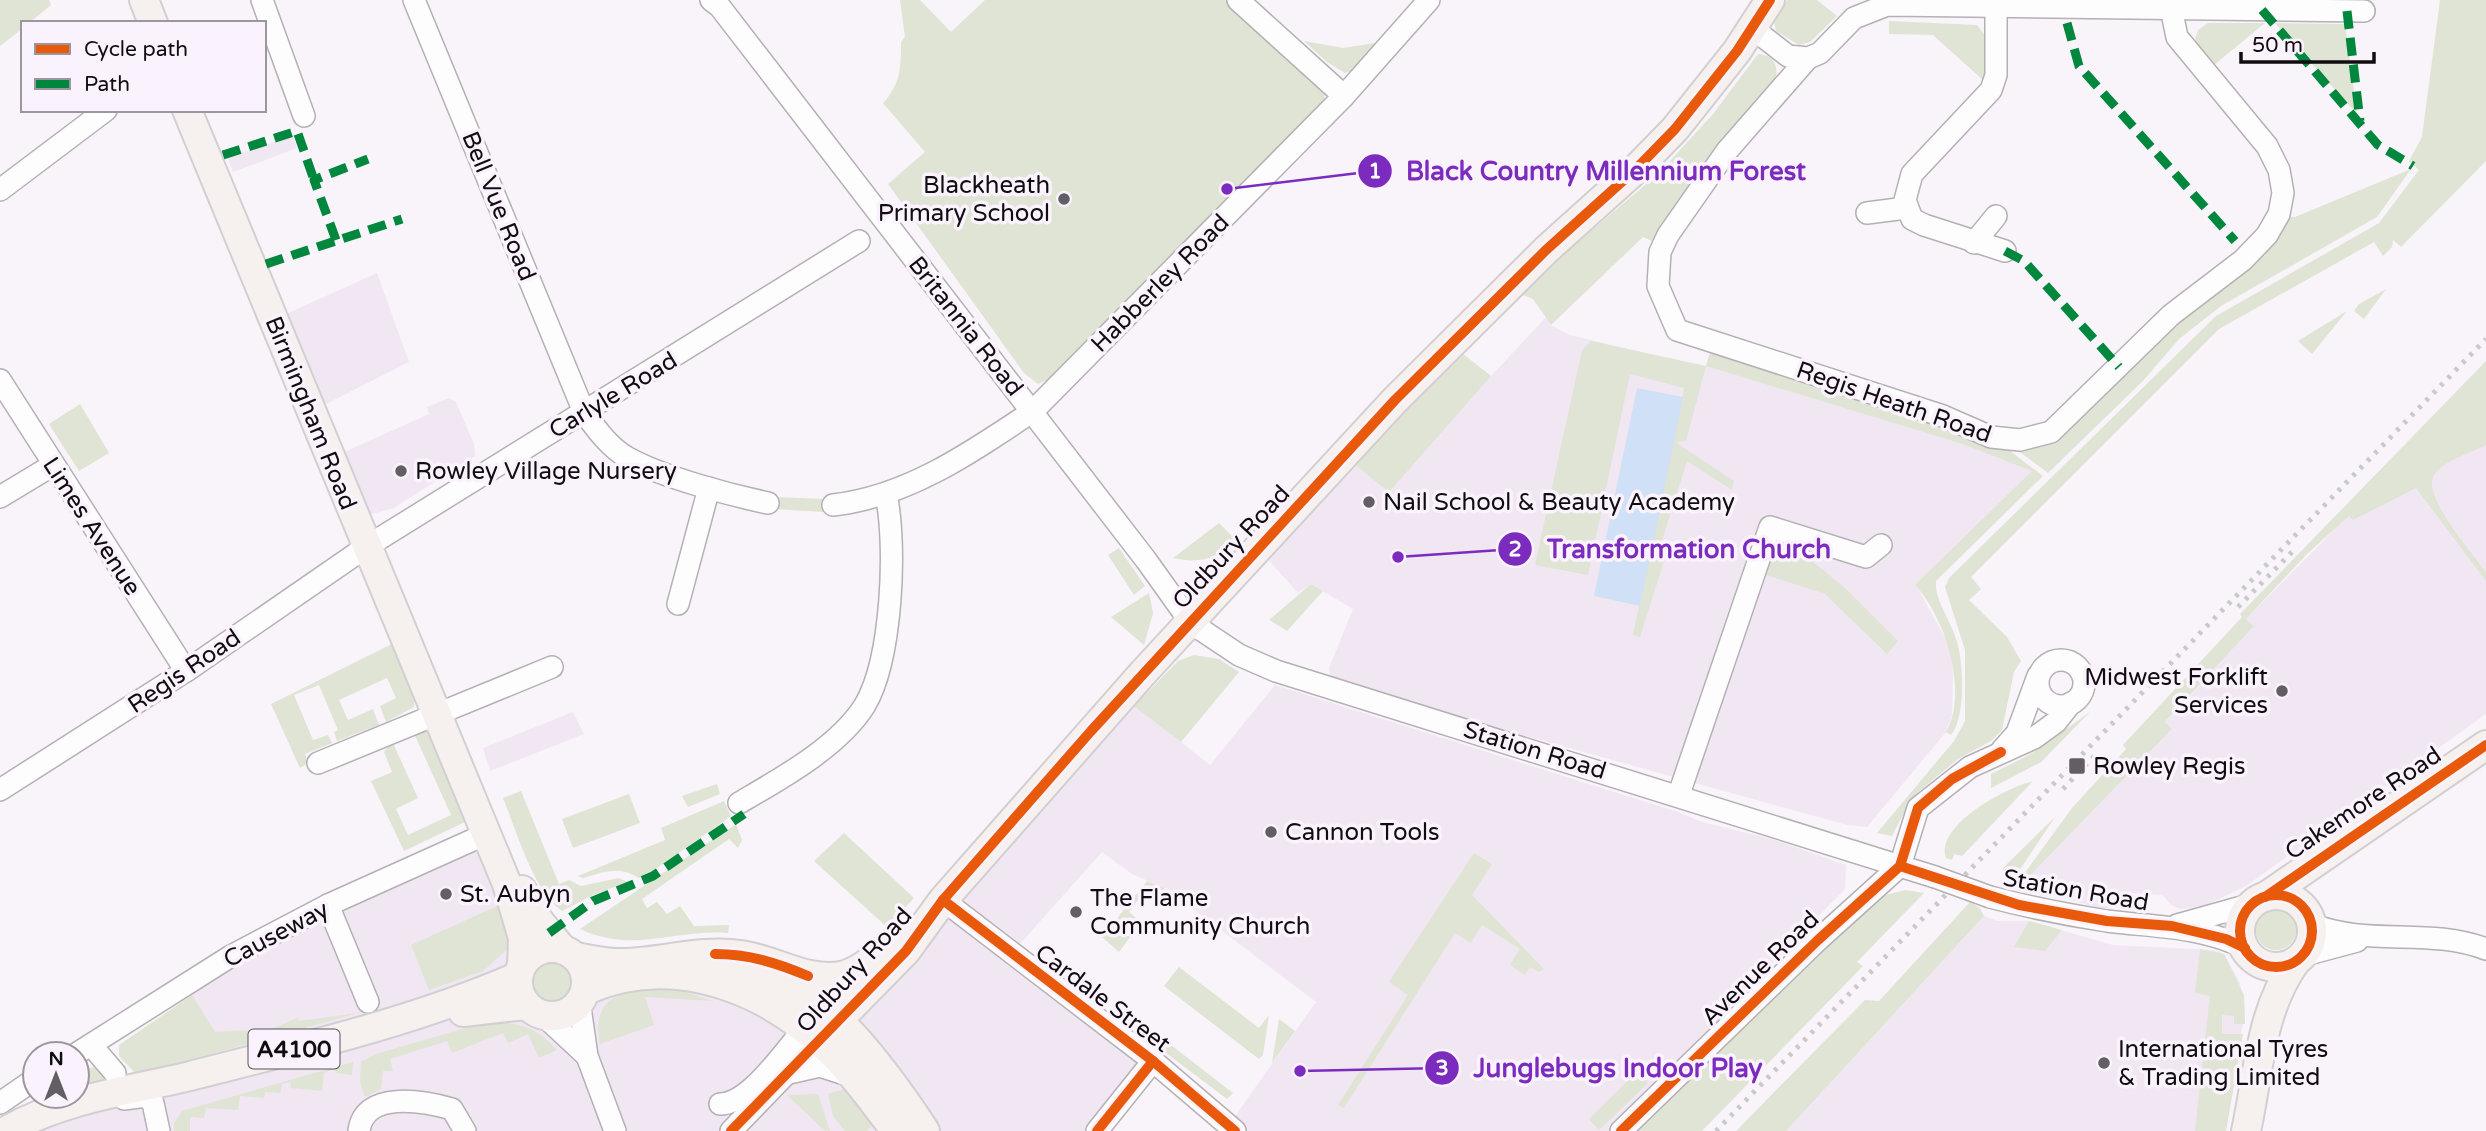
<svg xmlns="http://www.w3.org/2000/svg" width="2486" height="1131" font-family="'Varela Round',sans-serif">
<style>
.built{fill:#f0e7f2}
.green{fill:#dfe4d4}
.water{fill:#d0e0f6}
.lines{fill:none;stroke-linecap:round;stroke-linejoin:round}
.minor-casing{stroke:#b4b0b4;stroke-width:24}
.major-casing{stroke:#d2cfd3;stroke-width:32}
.minor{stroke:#fefdfe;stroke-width:21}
.major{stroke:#f6f1ef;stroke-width:28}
.rail{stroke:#c9c9ca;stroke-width:5;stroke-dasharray:3.5 7;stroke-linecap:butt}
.minor-bridge-casing{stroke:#b4b0b4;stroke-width:24;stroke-linecap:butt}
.minor-bridge{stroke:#fefdfe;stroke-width:21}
.quiet{stroke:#00873e;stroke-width:9;stroke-dasharray:18 9;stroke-linecap:butt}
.cycleway-casing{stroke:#faf2fc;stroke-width:15}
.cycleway{stroke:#e8590c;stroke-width:10}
.poi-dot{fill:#625e63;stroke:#faf2fc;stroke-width:2.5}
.labels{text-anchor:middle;stroke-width:7;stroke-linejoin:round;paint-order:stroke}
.shield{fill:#faf2fc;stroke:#565258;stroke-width:2}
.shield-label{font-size:23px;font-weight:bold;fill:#100d11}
.poi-label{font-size:24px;fill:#100d11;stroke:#faf2fc;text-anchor:start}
.street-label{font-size:24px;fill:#100d11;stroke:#faf2fc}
.leader{fill:none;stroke:#7b2cbf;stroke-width:2.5}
.callout-dot{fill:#7b2cbf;stroke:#faf2fc;stroke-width:2.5}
.mark-label{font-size:21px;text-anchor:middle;font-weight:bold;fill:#fff}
.callout-label{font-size:26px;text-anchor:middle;font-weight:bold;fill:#7b2cbf;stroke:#faf2fc;stroke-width:7;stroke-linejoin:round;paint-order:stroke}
</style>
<rect width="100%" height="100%" fill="#f9f4fa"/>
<g class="built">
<polygon points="293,136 297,148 233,172 227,157"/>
<polygon points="377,273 409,362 324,405 286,314"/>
<polygon points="1546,317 1551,325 1570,335 1690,364 1706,366 1712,342 2005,447 2033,471 1916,585 1950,647 1953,672 1952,715 1946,732 1867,827 1847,825 1331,682 1329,668 1353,609 1311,584 1298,593 1258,548 1459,351 1491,376"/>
<polygon points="2486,376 2486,714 2246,886 2204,906 2180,909 2170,904 2163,895 2133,893 2127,907 2100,908 2019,887 2172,729 2165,723 2254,626 2246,619"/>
<polygon points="449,398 456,402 474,444 475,456 394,508 372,514 366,509 342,453 429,414 427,407"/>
<polygon points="1275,685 1678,812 1702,822 1772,839 1846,865 1845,889 1727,1009 1728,1027 1621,1131 1235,1131 1228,1126 1316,1002 1165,888 1132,874 1102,852 1011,954 1153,1061 1096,1131 0,1131 0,1117 4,1115 53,1096 136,1075 191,995 186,984 493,831 551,975 616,969 823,1021 1123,696 1210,765"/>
<polygon points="573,712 584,734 490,771 483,748"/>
<polygon points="1984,916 1998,921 2029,921 2113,945 2214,950 2224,954 2240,983 2245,1010 2226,1131 1786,1131"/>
</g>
<g class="green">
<polygon points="0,0 49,0 51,5 29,23 23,23 23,28 0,46"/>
<path d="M900 0H920L951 32 985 0H1225L1317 82 1325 94 1323 106 1051 378 1038 384 1024 373 888 184 925 152 883 103C901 84 901 66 901 42L905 37Z"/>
<polygon points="1787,0 1817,0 1837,16 1810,42 1799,45 1776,31 1774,22"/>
<polygon points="2440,0 2486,0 2486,161 2401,247 2393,240 2392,247 2383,256 2374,242 2219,329 1971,577 1981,589 1969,600 2007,637 2021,661 2014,672 2002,730 1991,741 1958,759 1918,792 1910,801 1892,836 1877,833 1954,741 1965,721 1965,650 1945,587 1949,578 2216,316 2379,223 2419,170 2409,161 2422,137"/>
<polygon points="1889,21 1977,25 1987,38 1987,71 1983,80 1933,35 1889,34"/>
<polygon points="2208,23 2265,23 2214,65 2200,51 2195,39 2198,30"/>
<polygon points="2275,23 2345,24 2357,114"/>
<polygon points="1304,41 1343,48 1381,42 1354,70 1345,73 1327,62"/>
<path d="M1758 54C1775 55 1779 67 1775 81L1652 241 1643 237 1551 325 1533 299 1518 293 1658 174 1713 114Z"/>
<polygon points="2411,169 2377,217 2221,306 2179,339 2143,381 2048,473 2013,447 2058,439 2069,431 2163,335 2265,255 2287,217 2295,217"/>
<polygon points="2386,289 2364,319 2354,311 2359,304"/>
<polygon points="2347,311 2312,354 2298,341"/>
<path d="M1591 341 1706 366 1710 353 1726 356 2005 447 2043 476 1936 581C1934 599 1951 621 1956 639 1964 661 1966 718 1951 735L1946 732C1969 691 1945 617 1915 585L2032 471 1963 444 1706 366 1686 441 1675 442 1734 481 1732 490 1687 461 1658 553 1666 555 1640 637 1633 635 1684 388 1630 374 1588 575 1535 565 1582 350Z"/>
<polygon points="1459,351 1491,376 1389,492 1353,463"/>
<path d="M2486 361V445C2471 453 2444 460 2434 475 2421 495 2473 554 2486 572V581L2416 488 2353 520 2349 516 2307 554 2246 619 2254 626 2165 722 2172 729 2019 887 2016 885 2072 808 2126 749 2123 745 2242 617 2240 614Z"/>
<polygon points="80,404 109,453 79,471 49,424"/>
<polygon points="776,497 823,499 823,512 774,509"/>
<path d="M1219 523 1237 541C1217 559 1199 564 1173 558Z"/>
<polygon points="1789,542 1845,588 1898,641 1887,654 1825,594 1766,575 1774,551"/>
<polygon points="1119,548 1145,586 1134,595 1108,555"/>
<polygon points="1311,584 1323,591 1287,631 1269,620"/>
<polygon points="1149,593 1153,613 1144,645 1111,617"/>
<polygon points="392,644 415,697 414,707 386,722 380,706 396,698 387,678 339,700 348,720 373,709 379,725 337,741 334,732 338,730 319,685 294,695 313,740 328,735 332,743 305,754 308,763 300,768 271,704"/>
<polygon points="1194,655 1219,659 1239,672 1181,742 1134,706 1178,661"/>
<polygon points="2090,712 2041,762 1991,788 1991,774 2029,755"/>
<polygon points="424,726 429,730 466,813 465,822 404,851 371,781 392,772 384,752 392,741 418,798 396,809 408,835 451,815 413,731"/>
<path d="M2033 781 1962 856 1954 854 1952 860 1946 858C1935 825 2006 788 2033 781Z"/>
<polygon points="717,784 720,794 688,807 682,796"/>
<path d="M521 791 559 884 569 880 581 886 619 878 628 882 595 894 562 911C534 893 516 829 503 798Z"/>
<polygon points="629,794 640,823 573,848 562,819"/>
<path d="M724 801 731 816 650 873 639 878C620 865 603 872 583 878L578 876 665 840 661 828Z"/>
<polygon points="2055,817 2015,877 2002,874 2004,867"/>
<path d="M736 824 742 840 738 848 729 839 642 899 647 908 657 902 667 914 680 906 694 926 729 925 728 933C674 929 634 954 580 929Z"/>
<polygon points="844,833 914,898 887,927 814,861"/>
<polygon points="1474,853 1492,864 1472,895 1544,969 1539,972 1530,967 1525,975 1510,965 1520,949 1482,925 1471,943 1455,933 1344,1108 1338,1105 1408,995 1389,982"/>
<polygon points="1147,881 1165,888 1159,897 1147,888 1129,912 1141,922 1119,952 1102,937"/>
<polygon points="1905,890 1924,893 1857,962 1863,966 1702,1131 1636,1131 1878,897"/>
<polygon points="1970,902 1980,908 1984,916 1786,1131 1736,1131 1865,1000 1879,1001"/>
<polygon points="504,903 513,944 483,971 429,990 411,945"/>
<circle cx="2276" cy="930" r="20"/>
<polygon points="2029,921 2062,930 2045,951 2014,947"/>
<polygon points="2200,949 2224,954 2244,995 2245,1024 2234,1024 2234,1016 2222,1015 2222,1034 2243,1034 2226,1131 2195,1131 2210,996 2195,993"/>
<circle cx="552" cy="981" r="24"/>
<polygon points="1179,967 1259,1028 1269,1015 1263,1055 1259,1059 1164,986"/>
<path d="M649 987 677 989 713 1001 645 997 654 1025 600 1044C592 1003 613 993 649 987Z"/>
<polygon points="192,995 215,1032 272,1029 297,1018 299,1021 358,1013 137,1075 119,1056 119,1045"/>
<polygon points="1127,1011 1233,1093 1227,1099 1121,1019"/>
<polygon points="1279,1019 1295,1031 1272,1063"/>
<path d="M486 1022C516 1022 537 1026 557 1050L539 1058 528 1034 508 1043 503 1033 452 1053 447 1041 390 1059 393 1071H383L381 1089 365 1097 360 1082 361 1062 376 1054Z"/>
<polygon points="353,1062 352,1075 336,1073 335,1069 324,1073 322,1091 291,1088 290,1082 282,1084 280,1093 265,1092 264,1098 240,1096 238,1110 206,1108 204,1118 190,1117 190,1131 174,1131 174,1123 182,1111"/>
<polygon points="94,1067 104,1075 108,1084 77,1090 77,1073"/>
<polygon points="1637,1072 1648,1083 1599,1130 1589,1119"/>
<polygon points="845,1089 873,1124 867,1131 845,1131 833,1116 828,1094"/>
<polygon points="818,1094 830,1131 824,1130 787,1095"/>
</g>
<polygon class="water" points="1637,388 1683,397 1640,606 1594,596"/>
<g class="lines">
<defs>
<g id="minor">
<polyline points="262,0 304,116"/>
<path d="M414 0 584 412C596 429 610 448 628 458 662 477 730 495 768 503"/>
<polyline points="711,0 720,7 1146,560 1191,623 1239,655 1276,671 1935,877"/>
<polyline points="1238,0 1344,96"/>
<polyline points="1996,9 1996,75 1991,90 1912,174 1905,200 1912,219 1924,225 2005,251"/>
<polyline points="1752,28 1788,56 1808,58 1820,53 1854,18 1887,5 2364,11"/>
<polyline points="1808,58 1726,152 1668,235 1660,252 1658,286 1677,330 1943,416 1991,437 2020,440 2051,432 2171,315 2243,260 2267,235 2279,214 2283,193 2279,170 2267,146 2177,37 2171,8"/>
<polyline points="0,190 106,110"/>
<polyline points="1867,213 1906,208"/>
<polyline points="1974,243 1996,216"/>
<polyline points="0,380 186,671"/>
<polyline points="0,497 53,465"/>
<path d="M833 505C907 497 972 452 1033 411L1344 96 1429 0"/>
<polyline points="678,604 709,488"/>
<circle cx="2061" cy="683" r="23"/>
<polyline points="2002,750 2017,733 2038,676"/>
<polyline points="318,763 552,667"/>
<polyline points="0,790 186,671 366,547 859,241"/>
<polyline points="1679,794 1770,527 1866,557 1881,545"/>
<path d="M739 803C780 779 839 747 865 705 892 659 897 546 886 494"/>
<path d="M1990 897C2028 907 2068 915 2107 921 2154 927 2202 926 2245 948"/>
<polyline points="943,900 1153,1061 1235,1131"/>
<polyline points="328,905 368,1002"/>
<path d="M2311 924C2368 947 2429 927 2486 949"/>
<polyline points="2177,925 2252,904"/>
<polyline points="2301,956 2357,941"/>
<polyline points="579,1000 587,1056 615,1131"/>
<polyline points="543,1015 587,1056"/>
<polyline points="91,1045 115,1073"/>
<polyline points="76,1054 231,956 328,905 486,834"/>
<polyline points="789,1073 820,1066 851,1076"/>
<polyline points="124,1099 146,1096 153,1103 159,1131"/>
<polyline points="0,1103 35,1079"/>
<path d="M720 1104C749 1104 784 1052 803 1030"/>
<path d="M359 1131C364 1090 423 1101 452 1109L465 1131"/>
<polyline points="731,1131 818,1041"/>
<polyline points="1097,1131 1153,1061"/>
<polyline points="1621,1131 1818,940 1900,866 1918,808 1970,767 2034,738 2056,722 2071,703"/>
</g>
<g id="major">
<polyline points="144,0 153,23"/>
<polyline points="187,110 507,884 523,938 522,965"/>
<polyline points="522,890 539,921 562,949"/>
<circle cx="2276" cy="931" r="36"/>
<polyline points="2265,897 2486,745"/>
<circle cx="552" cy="982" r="34"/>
<path d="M576 957C592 960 607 964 624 963 663 962 701 949 741 955 777 960 808 984 845 975 865 969 886 948 902 935"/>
<path d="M727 969C763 977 801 991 830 1014 861 1038 903 1097 925 1131"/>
<path d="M586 990C674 951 769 989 835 1056 857 1078 876 1106 896 1131"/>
<polyline points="463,1012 526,1005"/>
<polyline points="818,1041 906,951 943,900 1142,674 1395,400 1546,250 1636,169 1675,129 1737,51 1770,0"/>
<path d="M6 1131C62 1099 128 1091 190 1076 300 1048 413 1022 517 977"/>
<path d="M2246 1131C2259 1072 2260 1011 2296 961"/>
</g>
</defs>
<use href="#minor" class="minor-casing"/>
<use href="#major" class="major-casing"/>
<use href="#minor" class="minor"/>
<use href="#major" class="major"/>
<g class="rail">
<polyline points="2238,607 2294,550"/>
<polyline points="2063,789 2097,753"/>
<polyline points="1716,1131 2486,339"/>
</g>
<defs>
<polyline id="minor-bridge" points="1935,877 1990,897"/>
</defs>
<use href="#minor-bridge" class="minor-bridge-casing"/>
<use href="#minor-bridge" class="minor-bridge"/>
<g class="quiet">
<polyline points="2262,10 2378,145 2413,166"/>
<polyline points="2347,11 2360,121"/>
<polyline points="2067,23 2079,66 2235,241"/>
<polyline points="223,155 297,131 314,180"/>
<polyline points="336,240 314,180 368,159"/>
<polyline points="2005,251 2024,261 2119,367"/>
<polyline points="266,264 402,219"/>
<polyline points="549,933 593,901 653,876 744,814"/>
</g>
<defs>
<g id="cycleway">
<polyline points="1900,866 2019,905 2107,921 2172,926 2226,939 2245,948"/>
<circle cx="2276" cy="931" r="36"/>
<polyline points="2265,897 2486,745"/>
<polyline points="943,900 1153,1061 1235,1131"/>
<path d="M715 954C749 954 777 963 808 976"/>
<polyline points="731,1131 906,951 943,900 1091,731 1395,400 1546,250 1636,169 1675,129 1737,51 1770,0"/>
<polyline points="1097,1131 1153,1061"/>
<polyline points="1621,1131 1818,940 1900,866 1918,808 1952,779 2001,752"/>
</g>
</defs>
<use href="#cycleway" class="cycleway-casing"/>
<use href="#cycleway" class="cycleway"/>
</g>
<g class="poi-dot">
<circle cx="1064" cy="199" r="7"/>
<circle cx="401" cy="471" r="7"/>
<circle cx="1369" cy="502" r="7"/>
<circle cx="2282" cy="691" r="7"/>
<rect x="2068" y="757" width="18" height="18" rx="3.5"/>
<circle cx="1271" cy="832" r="7"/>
<circle cx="446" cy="894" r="7"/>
<circle cx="1076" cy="912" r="7"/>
<circle cx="2104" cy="1063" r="7"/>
</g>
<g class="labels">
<rect class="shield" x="248.5" y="1029.5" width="91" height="39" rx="5"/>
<g class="shield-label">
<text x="294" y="1057">A4100</text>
</g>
<g class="poi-label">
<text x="1050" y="193" text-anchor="end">Blackheath<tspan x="1050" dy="28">Primary School</tspan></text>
<text x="415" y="479">Rowley Village Nursery</text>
<text x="1383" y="510">Nail School &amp; Beauty Academy</text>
<text x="2268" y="685" text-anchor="end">Midwest Forklift<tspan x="2268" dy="28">Services</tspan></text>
<text x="2093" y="774">Rowley Regis</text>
<text x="1285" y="840">Cannon Tools</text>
<text x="460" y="902">St. Aubyn</text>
<text x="1090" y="906">The Flame<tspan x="1090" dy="28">Community Church</tspan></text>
<text x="2118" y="1057">International Tyres<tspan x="2118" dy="28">&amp; Trading Limited</tspan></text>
</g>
<g class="street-label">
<text transform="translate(499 206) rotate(68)" y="8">Bell Vue Road</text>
<text transform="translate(1160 283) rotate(-45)" y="8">Habberley Road</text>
<text transform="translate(966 326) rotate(52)" y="8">Britannia Road</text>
<text transform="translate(613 395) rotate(-31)" y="8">Carlyle Road</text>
<text transform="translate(1894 402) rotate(19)" y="8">Regis Heath Road</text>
<text transform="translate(311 413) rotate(68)" y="8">Birmingham Road</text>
<text transform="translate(92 526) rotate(57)" y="8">Limes Avenue</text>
<text transform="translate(1231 547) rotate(-47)" y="8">Oldbury Road</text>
<text transform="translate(184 671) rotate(-34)" y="8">Regis Road</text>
<text transform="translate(1535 750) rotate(17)" y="8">Station Road</text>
<text transform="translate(2363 803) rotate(-34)" y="8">Cakemore Road</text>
<text transform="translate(2076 890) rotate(10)" y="8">Station Road</text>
<text transform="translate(276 934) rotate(-28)" y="8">Causeway</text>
<text transform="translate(1760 968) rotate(-44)" y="8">Avenue Road</text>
<text transform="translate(854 970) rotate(-48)" y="8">Oldbury Road</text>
<text transform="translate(1103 998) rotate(37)" y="8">Cardale Street</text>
</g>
</g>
<path class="leader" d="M1227 189L1375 171M1398 557L1515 549M1300 1071L1442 1068"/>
<g class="callout-dot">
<circle cx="1227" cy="189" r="7"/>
<circle cx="1398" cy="557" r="7"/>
<circle cx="1300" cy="1071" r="7"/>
<circle cx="1375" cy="171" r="18"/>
<circle cx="1515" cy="549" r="18"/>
<circle cx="1442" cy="1068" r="18"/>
</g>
<g class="mark-label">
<text x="1375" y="178">1</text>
<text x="1515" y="556">2</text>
<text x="1442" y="1075">3</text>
</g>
<g class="callout-label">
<text x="1606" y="180">Black Country Millennium Forest</text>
<text x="1689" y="558">Transformation Church</text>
<text x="1618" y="1077">Junglebugs Indoor Play</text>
</g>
<rect x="21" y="21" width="245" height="91" fill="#faf2fc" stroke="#9c969e" stroke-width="2"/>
<rect x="35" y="44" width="35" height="10" fill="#e8590c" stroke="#9c969e" stroke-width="2"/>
<text x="84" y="56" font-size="21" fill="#100d11">Cycle path</text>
<rect x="35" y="79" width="35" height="10" fill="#00873e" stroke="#9c969e" stroke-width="2"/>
<text x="84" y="91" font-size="21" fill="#100d11">Path</text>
<g transform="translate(56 1075)"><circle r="33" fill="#faf2fc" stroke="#9c969e" stroke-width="2"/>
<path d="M0-5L12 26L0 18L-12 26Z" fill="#625e63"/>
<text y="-10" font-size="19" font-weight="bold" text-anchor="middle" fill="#100d11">N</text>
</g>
<path d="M2241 52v10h133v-10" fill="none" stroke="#100d11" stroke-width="3.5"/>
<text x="2252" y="52" font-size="21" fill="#100d11" stroke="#faf2fc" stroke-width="5" paint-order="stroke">50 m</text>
</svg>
